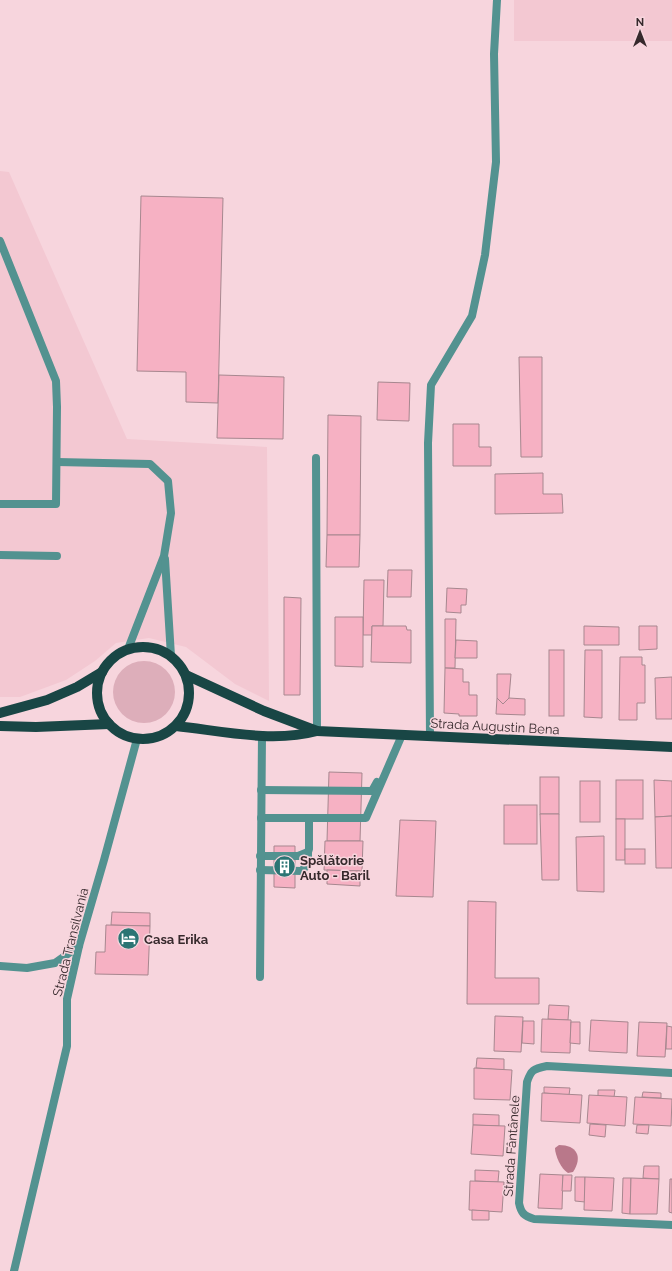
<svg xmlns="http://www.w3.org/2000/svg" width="672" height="1271" font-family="Raleway,sans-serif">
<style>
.built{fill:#f3c8d2}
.green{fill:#ddaeba}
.water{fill:#b9788a}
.building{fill:#f6b1c3;stroke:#a7878f}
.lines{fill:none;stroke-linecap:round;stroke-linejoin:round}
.lane{stroke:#539290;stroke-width:8}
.street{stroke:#539290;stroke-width:8}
.primary{stroke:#194645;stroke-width:10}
.labels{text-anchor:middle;stroke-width:3;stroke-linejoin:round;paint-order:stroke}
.street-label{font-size:13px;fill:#36292c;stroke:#f7d5dd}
.poi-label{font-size:13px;font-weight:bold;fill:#36292c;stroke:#f7d5dd;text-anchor:start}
</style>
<rect width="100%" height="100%" fill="#f7d5dd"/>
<g class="built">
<rect x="514" y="0" width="158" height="41"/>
<polygon points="0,171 9,172 127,439 267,447 269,701 235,684 186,647 149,638 116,643 95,661 66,680 20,697 0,697"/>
</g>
<circle class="green" cx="144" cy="692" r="31"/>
<path class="water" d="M559 1145C577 1145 583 1157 573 1172L568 1173C561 1169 555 1155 555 1148Z"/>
<g class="building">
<polygon points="141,196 223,198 218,403 186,402 186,372 137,371"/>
<polygon points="519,357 542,357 542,457 521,457"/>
<polygon points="219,375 284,377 283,439 217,438"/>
<polygon points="378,382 410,383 409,421 377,420"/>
<polygon points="328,415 361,416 360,535 327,535"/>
<polygon points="453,424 479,424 479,447 491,447 491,466 453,466"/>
<polygon points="543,473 543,494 562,494 563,513 495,514 495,474"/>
<polygon points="327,535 360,535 359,567 326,567"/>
<polygon points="388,570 412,570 411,597 387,597"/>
<polygon points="364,580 384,580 383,626 372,626 372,635 363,635"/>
<polygon points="447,588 467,589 466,605 461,605 461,613 446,612"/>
<polygon points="284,597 301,598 300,695 284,695"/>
<polygon points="335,617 363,617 363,667 335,666"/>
<polygon points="445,619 456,619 455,668 445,668"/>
<polygon points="372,626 406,626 407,630 411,630 411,663 371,662"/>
<polygon points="584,626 619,627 619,645 584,645"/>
<polygon points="639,626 657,626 657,649 639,650"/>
<polygon points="456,640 477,641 477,658 455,658"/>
<rect x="549" y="650" width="15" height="66"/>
<polygon points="585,650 602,650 602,718 584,717"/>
<polygon points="620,657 642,657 642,665 645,665 645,703 637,703 637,720 619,720"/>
<polygon points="445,668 463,669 463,682 469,682 469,695 477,695 477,716 459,716 459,714 444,713"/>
<polygon points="497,674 511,674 509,698 503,704 497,698"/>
<polygon points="672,677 672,719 656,719 655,678"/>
<polygon points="497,698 503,704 509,698 525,699 525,715 496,714"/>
<polygon points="329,772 362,773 360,841 327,841"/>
<rect x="540" y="777" width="19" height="37"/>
<rect x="616" y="780" width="27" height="39"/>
<polygon points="654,780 672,781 672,816 655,817"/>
<rect x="580" y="781" width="20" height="41"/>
<rect x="504" y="805" width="33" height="39"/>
<polygon points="540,814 559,814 559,880 542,880"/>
<polygon points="672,816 672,868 656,868 655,817"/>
<rect x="616" y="819" width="9" height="41"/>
<polygon points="400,820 436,821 433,897 396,896"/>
<polygon points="604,836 604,892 577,891 576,837"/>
<polygon points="325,841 363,841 362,871 324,870"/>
<polygon points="274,846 295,846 295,888 274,887"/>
<rect x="625" y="849" width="20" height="15"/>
<polygon points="327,870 360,871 360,886 327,884"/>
<polygon points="468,901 496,902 495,978 539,978 539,1004 467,1004"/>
<polygon points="112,912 150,913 150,926 111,925"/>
<polygon points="106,925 150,926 148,975 95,974 96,952 105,952"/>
<polygon points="549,1005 569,1006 568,1020 548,1019"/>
<polygon points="495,1016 523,1017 521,1052 494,1051"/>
<polygon points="542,1019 571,1020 570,1053 541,1052"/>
<polygon points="591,1020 628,1022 627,1053 589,1051"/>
<polygon points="523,1021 534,1021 534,1044 522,1043"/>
<polygon points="571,1022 580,1022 580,1044 570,1043"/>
<polygon points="639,1022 667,1023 665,1057 637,1056"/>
<polygon points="667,1026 672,1027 672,1049 666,1049"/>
<polygon points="477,1058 504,1059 504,1070 476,1068"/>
<polygon points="474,1068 512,1070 510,1100 474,1099"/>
<polygon points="544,1087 570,1088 569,1095 544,1093"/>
<polygon points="598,1090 615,1090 614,1097 598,1096"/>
<polygon points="643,1092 661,1093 661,1098 642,1097"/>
<polygon points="542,1093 582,1095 580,1123 541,1121"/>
<polygon points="589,1095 627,1097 625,1126 587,1123"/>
<polygon points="635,1097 672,1099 671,1126 633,1124"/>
<polygon points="473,1114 499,1115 499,1126 473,1125"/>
<polygon points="590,1124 606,1125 605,1137 589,1135"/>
<polygon points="473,1125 505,1126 503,1156 471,1154"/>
<polygon points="637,1125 649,1125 648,1134 636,1133"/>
<polygon points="644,1166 659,1166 659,1179 643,1178"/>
<polygon points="475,1170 499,1171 498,1182 475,1181"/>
<polygon points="540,1174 563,1175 562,1209 538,1208"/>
<polygon points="563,1175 572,1175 571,1191 562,1191"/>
<polygon points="575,1177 585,1177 585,1202 575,1201"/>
<polygon points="585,1177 614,1178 612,1211 584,1210"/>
<polygon points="623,1178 631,1178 630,1214 622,1213"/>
<polygon points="631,1178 659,1179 657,1214 630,1214"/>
<polygon points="670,1179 672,1179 672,1213 669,1212"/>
<polygon points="470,1181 504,1182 502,1212 469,1210"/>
<polygon points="472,1210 489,1211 489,1220 472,1220"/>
</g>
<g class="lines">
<g class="lane">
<polyline points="0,241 56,381 57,407 56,504 0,504"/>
<polyline points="316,458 317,731"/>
<polyline points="57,462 150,464 168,481 171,513 164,556 128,649"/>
<polyline points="0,555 57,556"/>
<polyline points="165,559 171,656"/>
<polyline points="430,736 428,443 431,385 472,316 485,255 496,162 494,54 497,0"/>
<polyline points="261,790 372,791 377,782"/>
<polyline points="261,818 366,818 402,735"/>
<polyline points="260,856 298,856 308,852 309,849 309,818"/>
<polyline points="260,870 302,871 308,863 308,852"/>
<polyline points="0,966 27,968 55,963 79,946"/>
<polyline points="260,977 262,735"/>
</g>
<g class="street">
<path d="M672 1073 547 1066C533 1069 531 1070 527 1082L519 1203C521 1213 524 1216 534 1219L672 1225"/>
<polyline points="14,1271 67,1046 67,999 79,946 104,860 137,739"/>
</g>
<g class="primary">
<circle cx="143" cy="693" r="46"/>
<polyline points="186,675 264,711 317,731 672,747"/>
<polyline points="0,713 47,700 77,687 102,672"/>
<polyline points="0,726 36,727 109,724"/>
<path d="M176 726C222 731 272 743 317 731"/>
</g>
</g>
<defs>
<symbol id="building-disc" viewBox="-11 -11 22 22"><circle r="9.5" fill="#2b7574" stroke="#f7d5dd"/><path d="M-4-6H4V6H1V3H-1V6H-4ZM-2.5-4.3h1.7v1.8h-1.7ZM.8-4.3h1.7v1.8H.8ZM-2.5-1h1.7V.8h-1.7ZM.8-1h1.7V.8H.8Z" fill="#fff"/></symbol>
<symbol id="hotel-disc" viewBox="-11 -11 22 22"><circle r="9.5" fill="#2b7574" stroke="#f7d5dd"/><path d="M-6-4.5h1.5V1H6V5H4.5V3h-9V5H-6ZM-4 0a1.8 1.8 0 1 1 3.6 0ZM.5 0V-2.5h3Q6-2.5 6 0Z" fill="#fff"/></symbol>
</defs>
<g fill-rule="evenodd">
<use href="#building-disc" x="272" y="854" width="25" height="25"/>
<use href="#hotel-disc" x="116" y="926" width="25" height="25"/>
</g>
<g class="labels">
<g class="street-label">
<text transform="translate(495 726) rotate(3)" y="5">Strada Augustin Bena</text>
<text transform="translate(70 942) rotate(-76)" y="5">Strada Transilvania</text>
<text transform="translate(511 1146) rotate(-86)" y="5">Strada Fântânele</text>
</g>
<g class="poi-label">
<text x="300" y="865">Spălătorie<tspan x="300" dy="15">Auto - Baril</tspan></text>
<text x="144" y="944">Casa Erika</text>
</g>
</g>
<g transform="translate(640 32)" stroke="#f7d5dd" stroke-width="3" paint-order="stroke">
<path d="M0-3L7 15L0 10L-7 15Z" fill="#36292c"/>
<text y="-6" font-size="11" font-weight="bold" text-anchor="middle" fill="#36292c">N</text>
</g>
</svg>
